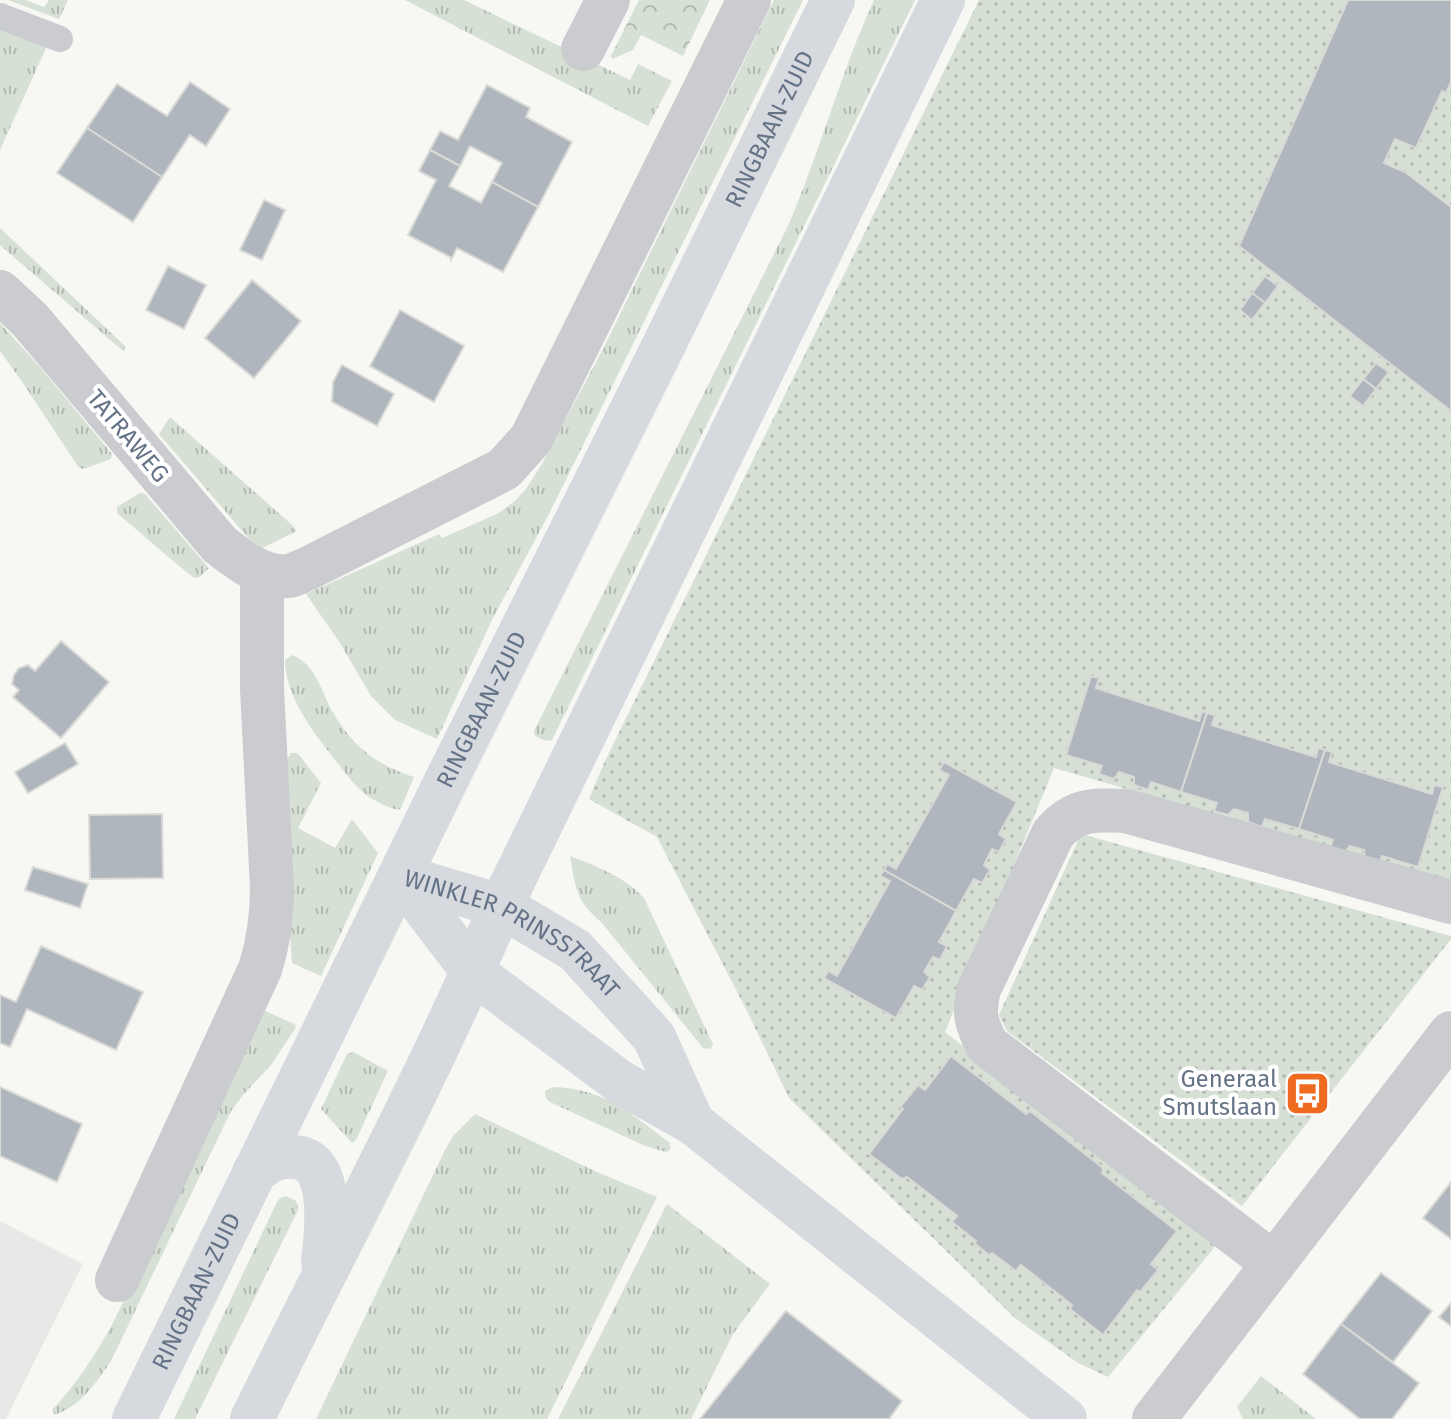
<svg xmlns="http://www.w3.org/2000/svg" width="1451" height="1419" font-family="'Fira Sans',sans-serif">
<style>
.built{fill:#e8e8e7}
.grass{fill:url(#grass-tufts)}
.forest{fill:url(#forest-crowns)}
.park{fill:url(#park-dots)}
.building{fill:#b0b6bd;stroke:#d9d9d6;stroke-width:2}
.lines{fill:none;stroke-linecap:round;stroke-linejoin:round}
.lane{stroke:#caccd0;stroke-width:26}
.street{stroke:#caccd0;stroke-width:44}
.secondary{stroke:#d6dadf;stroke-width:44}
.labels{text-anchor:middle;stroke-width:8;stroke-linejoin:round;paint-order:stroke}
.street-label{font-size:24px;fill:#657387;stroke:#fff}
.poi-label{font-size:24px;fill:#657387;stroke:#fff;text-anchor:end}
</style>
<defs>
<pattern id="grass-tufts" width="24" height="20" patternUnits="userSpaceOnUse" patternTransform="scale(2)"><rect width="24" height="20" fill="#d7e0d5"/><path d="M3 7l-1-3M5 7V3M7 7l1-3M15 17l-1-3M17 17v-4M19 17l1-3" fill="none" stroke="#b2bab2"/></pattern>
<pattern id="forest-crowns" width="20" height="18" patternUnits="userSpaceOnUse" patternTransform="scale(2)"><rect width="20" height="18" fill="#d7e0d5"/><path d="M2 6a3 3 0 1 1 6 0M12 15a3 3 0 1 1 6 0" fill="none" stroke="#b2bab2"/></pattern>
<pattern id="park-dots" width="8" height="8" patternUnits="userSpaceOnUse" patternTransform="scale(2)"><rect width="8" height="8" fill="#d7e0d5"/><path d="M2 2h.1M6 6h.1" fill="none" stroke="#b2bab2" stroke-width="1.8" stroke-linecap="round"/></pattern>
</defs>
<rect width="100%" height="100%" fill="#f7f7f4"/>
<polygon class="built" points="0,1221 83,1264 6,1419 0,1419"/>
<g class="grass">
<polygon points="8,0 25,0 44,7 49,0 68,0 59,19"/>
<polygon points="405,0 464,0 630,80 638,64 672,81 648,126"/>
<polygon points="774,0 803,0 549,514 492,620 437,739 395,720 371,696 340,643 306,594 439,534 442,538 497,514 515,501 526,489 543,462 603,349"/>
<path d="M874 0H915L552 740 546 741 535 736 534 731 787 228C820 153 840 74 874 0Z"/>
<polygon points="0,28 47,46 0,150"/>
<polygon points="0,228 126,347 123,351 0,245"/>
<polygon points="0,323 40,367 112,454 111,459 84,469 79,468 23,383 0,351"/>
<polygon points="170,417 292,525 297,531 262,548 249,539 159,434"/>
<polygon points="140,493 145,494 209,568 200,577 194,578 179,566 117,513 117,507"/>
<path d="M292 655C316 664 321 691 332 711 353 747 375 764 414 777L401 808 398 810C387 807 374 801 365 794 355 786 347 775 339 765 317 737 285 698 285 660Z"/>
<polygon points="291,753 296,753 299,755 321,783 298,828 335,848 352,819 378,853 321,976 292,963 290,936 286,761"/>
<path d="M570 856C596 866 625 877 644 898L711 1040 713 1044 711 1049 703 1048 602 923C575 900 576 889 570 856Z"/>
<path d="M263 1010 294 1024 296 1026 295 1029 271 1065 243 1095 231 1111 112 1359C98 1381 80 1407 54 1415L53 1409C77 1383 96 1354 113 1323Z"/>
<polygon points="353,1052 388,1071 356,1140 352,1143 321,1109 347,1054"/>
<path d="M552 1087C604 1088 630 1113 670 1143V1150L666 1152 645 1146 550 1102C546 1099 545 1097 545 1091Z"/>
<polygon points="475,1114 597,1172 657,1197 547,1419 316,1419 445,1150 453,1136"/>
<polygon points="286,1196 296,1201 298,1206 297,1212 195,1419 174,1419 277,1202 280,1198"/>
<polygon points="667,1204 770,1284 733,1334 691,1419 558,1419"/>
<polygon points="1261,1376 1316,1419 1243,1419 1237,1407"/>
</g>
<polygon class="forest" points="639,0 710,0 683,56 641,35 633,50 612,59 611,56"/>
<g class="park">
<polygon points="979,0 1451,0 1451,882 1054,768 945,1032 1218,1243 1108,1377 1078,1363 1015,1318 789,1098 746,1009 657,837 589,799 605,761"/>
<polygon points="1081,834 1451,936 1451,939 1242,1206 1007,1031 999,1015"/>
</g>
<g class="building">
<polygon points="1348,0 1451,0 1451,82 1446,93 1442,91 1416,148 1395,139 1384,163 1405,172 1451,207 1451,411 1239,246"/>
<polygon points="190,82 230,109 206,146 190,135 162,177 87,128 117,84 167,116"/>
<polygon points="487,85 530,108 526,117 572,142 538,207 492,182 502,163 470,146 460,166 430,150 440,131 458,140"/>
<polygon points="87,128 162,177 133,222 57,173"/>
<polygon points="430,150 460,166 449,186 481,203 492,182 538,207 503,272 457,248 451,260 450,257 408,235 436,180 419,171"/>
<polygon points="264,200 285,210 262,260 240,250"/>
<polygon points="168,266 206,285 184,329 146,310"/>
<polygon points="1265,276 1278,286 1265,303 1252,293"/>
<polygon points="252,280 301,321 254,378 205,338"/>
<polygon points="1252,293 1265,303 1252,320 1240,310"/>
<polygon points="400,310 464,346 434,402 370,366"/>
<polygon points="1376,363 1389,372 1376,389 1363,379"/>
<polygon points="342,365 394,394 377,426 332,402 333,382"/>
<polygon points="1363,379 1376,389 1363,406 1350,396"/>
<polygon points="61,641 109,682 61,738 13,697 19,690 12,684 14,675 19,668 28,665 35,671"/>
<polygon points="1091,676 1099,678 1096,688 1199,721 1202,711 1207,713 1181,792 1151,782 1148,790 1134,785 1134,777 1119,772 1114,779 1099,774 1102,766 1066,755"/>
<polygon points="1207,713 1215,715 1212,725 1316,757 1318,748 1325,750 1299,829 1265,819 1262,827 1248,822 1248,813 1234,809 1228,815 1214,811 1217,803 1181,792"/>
<polygon points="65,743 78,764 28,793 15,772"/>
<polygon points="1325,750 1332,752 1329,762 1432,794 1434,785 1443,787 1418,867 1382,856 1379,864 1365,859 1364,850 1350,846 1345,852 1330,848 1333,840 1299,829"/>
<polygon points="944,762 1017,802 999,834 1006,839 999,852 992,849 984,865 990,870 982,883 974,879 956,911 884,870 887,864 896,869 949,775 939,770"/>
<polygon points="162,814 163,878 90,879 89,815"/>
<polygon points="33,867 88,884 80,908 25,890"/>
<polygon points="884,870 956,911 939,942 947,946 940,960 933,957 924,972 930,977 922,990 914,986 896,1018 824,978 828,971 837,976 890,881 880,876"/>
<polygon points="41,946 143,992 116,1050 27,1009 10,1047 0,1043 0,995 16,1002"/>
<polygon points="951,1056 1026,1114 1030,1111 1103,1168 1102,1173 1177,1231 1151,1264 1158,1270 1140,1292 1137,1290 1103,1335 1070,1309 1072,1305 1021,1265 1016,1271 992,1253 989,1255 974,1243 976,1241 952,1222 957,1216 907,1177 902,1179 869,1154 903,1109 900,1107 918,1085 925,1090"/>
<polygon points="0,1087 82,1124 57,1182 0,1156"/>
<polygon points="1451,1182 1451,1239 1423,1218"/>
<polygon points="1381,1273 1432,1311 1393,1362 1341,1324"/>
<polygon points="1451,1303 1451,1326 1439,1317"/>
<polygon points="786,1311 902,1401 889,1419 700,1419"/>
<polygon points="1341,1324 1419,1383 1392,1419 1360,1419 1303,1374"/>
</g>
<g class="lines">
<polyline class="lane" points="0,16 60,39"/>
<g class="street">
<polyline points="583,49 608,0"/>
<path d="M0 292 30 320 220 545C238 559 263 579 289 576 295 575 301 571 307 569L504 469 531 439 749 0"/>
<path d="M1273 1263 987 1045C976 1023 973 1014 979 989L1053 834C1075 808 1094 810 1126 811L1451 902"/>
<path d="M117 1280 260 969C269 941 272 916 272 887L262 689V572"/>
<polyline points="1154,1419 1451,1033"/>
</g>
<g class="secondary">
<polyline points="400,876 473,972 620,1082 693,1123 1065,1419"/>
<path id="s1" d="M400 876 501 906 575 950 654 1037 693 1123"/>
<path d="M254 1172C261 1168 268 1161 276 1159 284 1156 292 1156 301 1158 335 1167 326 1236 323 1262"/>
<path id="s2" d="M134 1419 447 779 658 357 833 0"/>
<path d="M252 1419C336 1248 427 1081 501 906L943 0"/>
</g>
</g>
<defs>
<symbol id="bus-square" viewBox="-11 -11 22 22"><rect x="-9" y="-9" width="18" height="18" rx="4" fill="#ed6a1e" stroke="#fff"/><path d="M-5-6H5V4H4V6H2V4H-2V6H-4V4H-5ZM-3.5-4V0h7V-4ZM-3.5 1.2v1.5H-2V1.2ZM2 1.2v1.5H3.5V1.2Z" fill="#fff"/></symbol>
</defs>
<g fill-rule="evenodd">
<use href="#bus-square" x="1282" y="1068" width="51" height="51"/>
</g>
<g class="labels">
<g class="street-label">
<text dy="8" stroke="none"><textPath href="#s2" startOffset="1438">RINGBAAN-ZUID</textPath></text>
<text transform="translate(128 436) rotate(50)" y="8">TATRAWEG</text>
<text dy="8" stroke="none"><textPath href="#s2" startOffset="790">RINGBAAN-ZUID</textPath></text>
<text dy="8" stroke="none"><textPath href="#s1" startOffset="128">WINKLER PRINSSTRAAT</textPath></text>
<text dy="8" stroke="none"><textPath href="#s2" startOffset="142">RINGBAAN-ZUID</textPath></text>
</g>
<g class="poi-label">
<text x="1277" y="1087">Generaal<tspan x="1277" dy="28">Smutslaan</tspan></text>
</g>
</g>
</svg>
